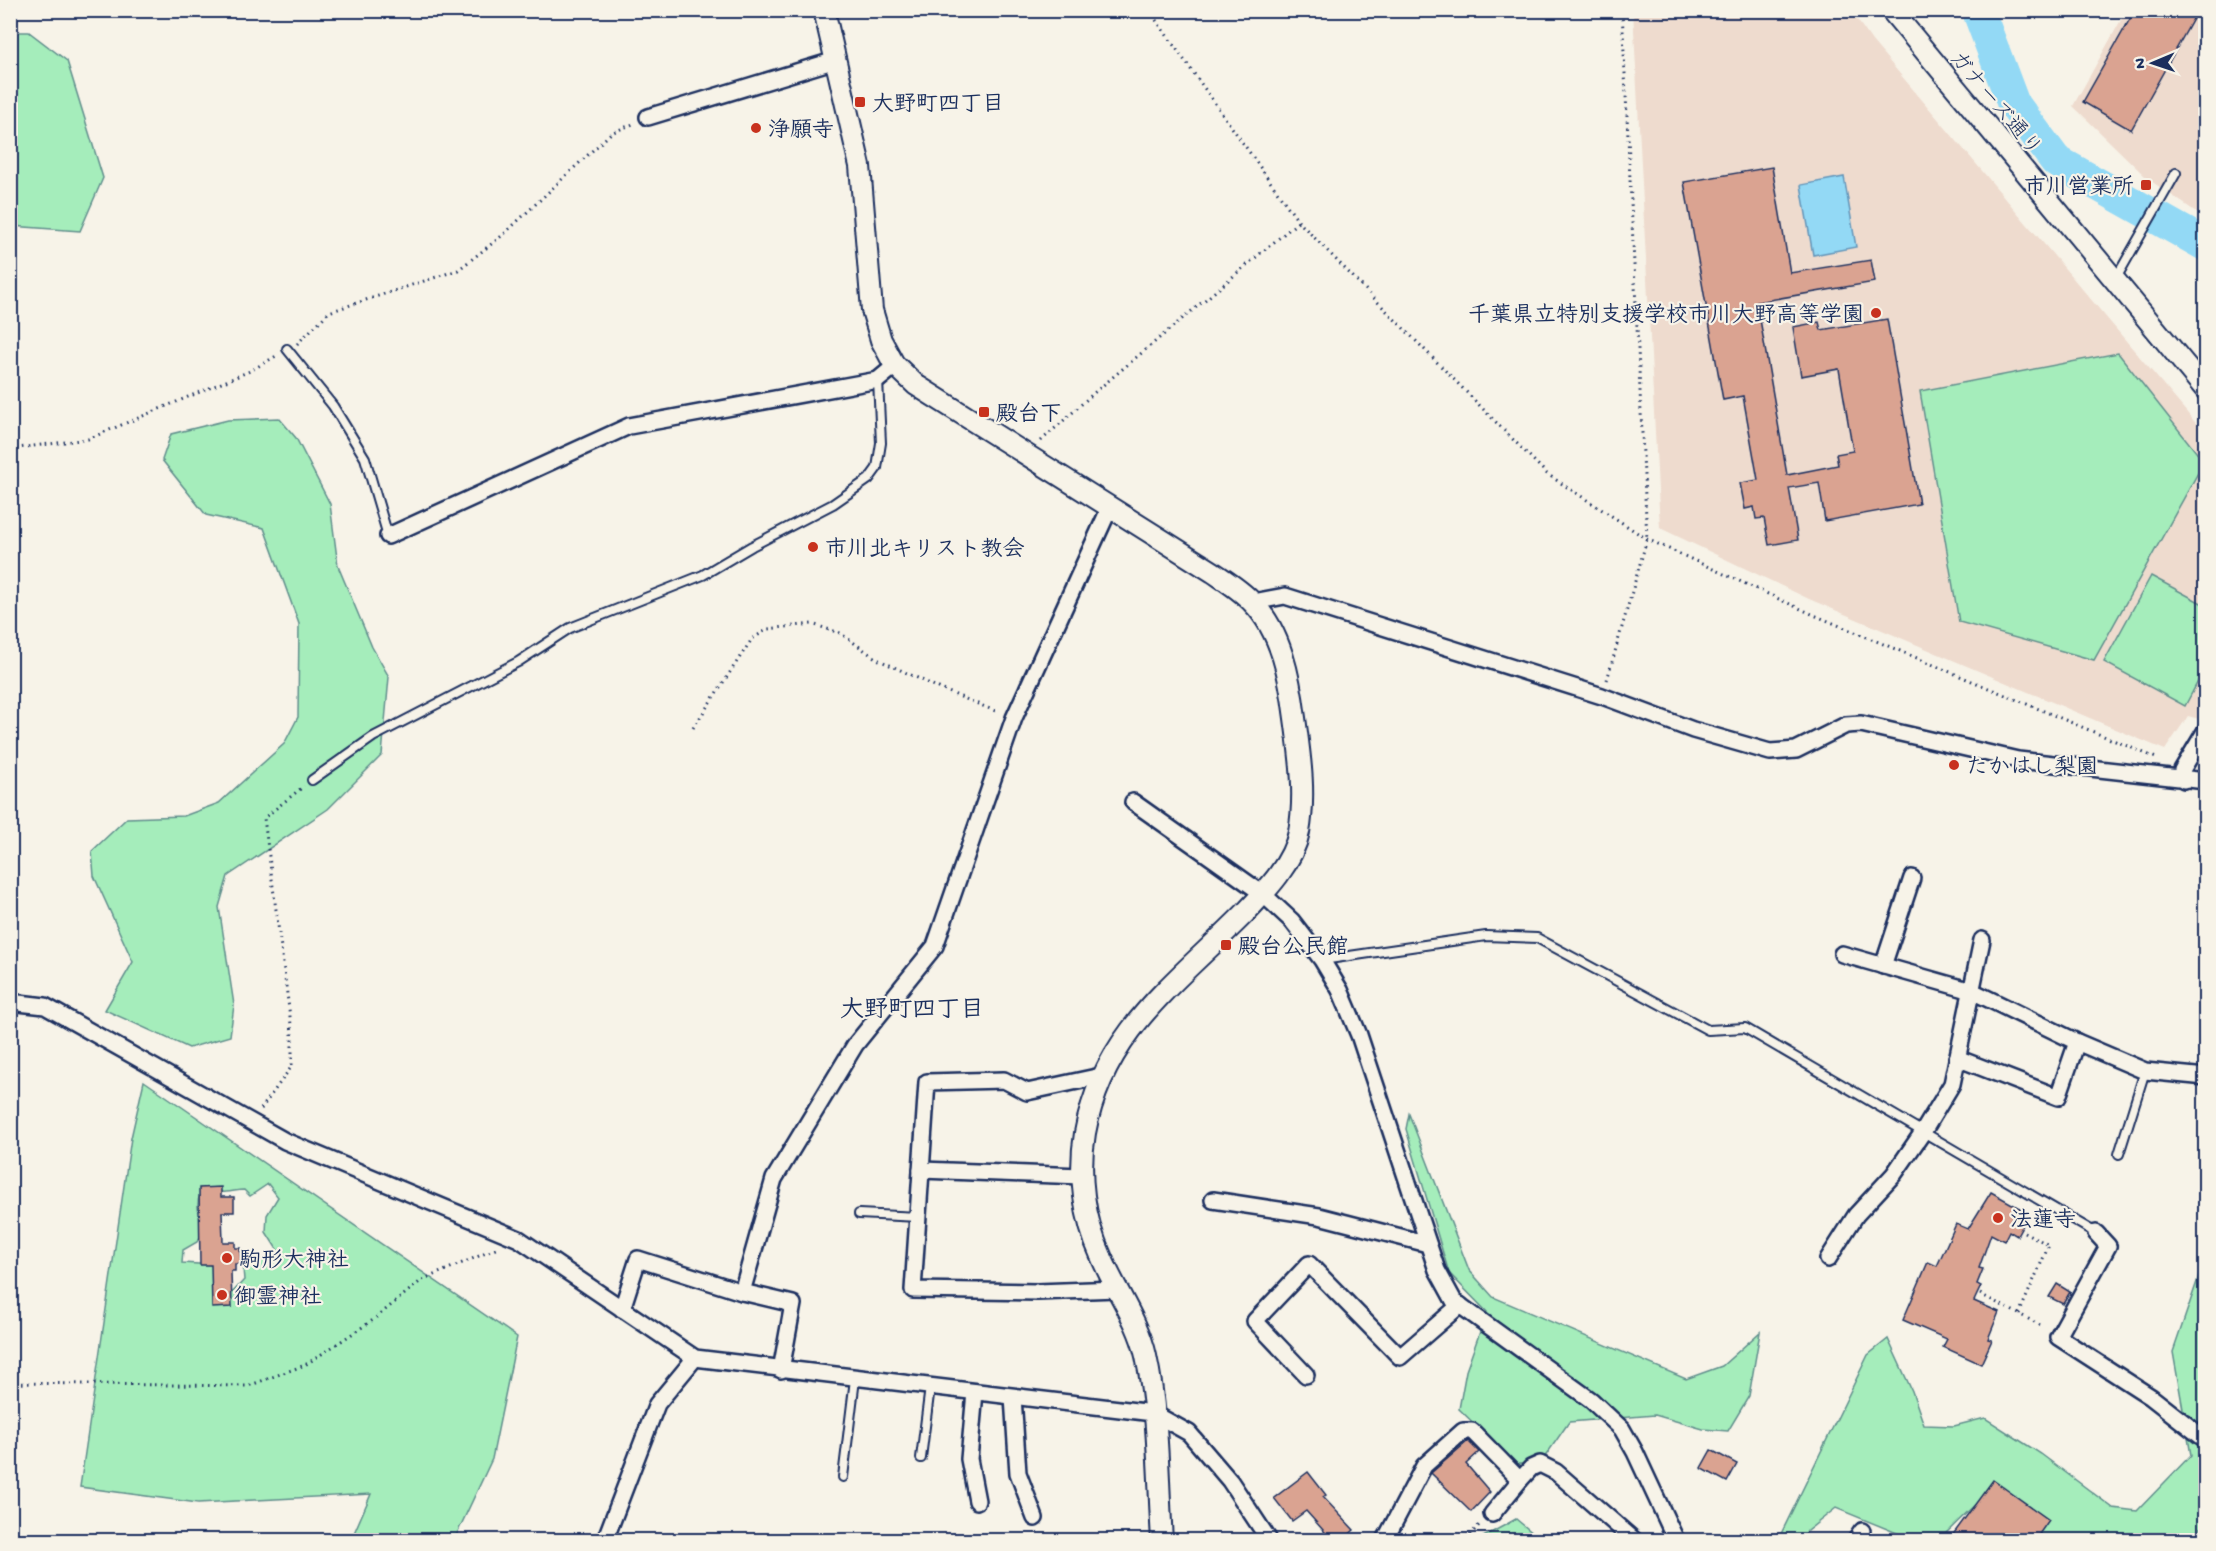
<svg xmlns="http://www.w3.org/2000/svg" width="2216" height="1551" font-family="'Gochi Hand','Klee One',sans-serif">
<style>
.built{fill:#eedbce}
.green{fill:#a5edbb;stroke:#608e8c;stroke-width:1.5;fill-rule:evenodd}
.water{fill:#93d9f5;stroke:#6395b9;stroke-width:1.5}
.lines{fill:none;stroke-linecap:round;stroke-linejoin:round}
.river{stroke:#93d9f5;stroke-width:33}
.building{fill:#daa391;stroke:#1b2f5e;stroke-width:1.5}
.service-casing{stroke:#1b2f5e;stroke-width:12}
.minor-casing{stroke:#1b2f5e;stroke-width:20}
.tertiary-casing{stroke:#1b2f5e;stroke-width:24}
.path{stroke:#1b2f5e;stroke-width:3;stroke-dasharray:1.5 4.5;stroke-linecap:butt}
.service{stroke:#f7f3e8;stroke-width:8}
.minor{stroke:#f7f3e8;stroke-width:15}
.tertiary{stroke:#f7f3e8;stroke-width:20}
.poi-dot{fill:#c8321e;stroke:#f7f3e8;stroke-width:2}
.labels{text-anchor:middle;stroke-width:4.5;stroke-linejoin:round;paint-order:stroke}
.poi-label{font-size:22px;font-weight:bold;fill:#1b2f5e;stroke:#f7f3e8;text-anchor:start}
.street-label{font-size:22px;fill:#1b2f5e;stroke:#f7f3e8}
.neighbourhood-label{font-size:24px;font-weight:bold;fill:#1b2f5e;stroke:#f7f3e8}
</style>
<rect width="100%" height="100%" fill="#f7f3e8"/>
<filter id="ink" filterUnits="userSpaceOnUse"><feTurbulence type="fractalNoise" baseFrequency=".0167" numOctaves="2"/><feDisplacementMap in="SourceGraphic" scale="12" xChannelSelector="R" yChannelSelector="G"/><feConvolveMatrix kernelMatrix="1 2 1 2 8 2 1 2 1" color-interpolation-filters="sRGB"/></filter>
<g filter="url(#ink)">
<g class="built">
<polygon points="1633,11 1851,11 1872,41 2205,434 2205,707 2199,719 2188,716 2165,750 1809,599 1660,528"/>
<polygon points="2126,11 2205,11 2205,218 2148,179 2073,106"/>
</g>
<g class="green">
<polygon points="11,32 29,32 67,61 103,178 80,231 11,226"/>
<polygon points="2118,353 2204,462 2094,660 1959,622 1920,391"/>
<polygon points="279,418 296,438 330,504 338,566 372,647 389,677 382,755 328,809 228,876 219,907 234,1005 230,1036 189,1048 105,1010 133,962 94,876 92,851 127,818 184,816 219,803 284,744 298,717 299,624 264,528 206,515 162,460 171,434 228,420"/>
<polygon points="2151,576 2205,605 2205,668 2185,706 2104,662"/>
<path d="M144 1081 517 1337 492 1459 454 1540H351L371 1494 198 1503 80 1487 131 1138ZM268 1184 278 1197 267 1215 266 1232 280 1254 270 1260C258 1257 253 1260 243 1268L244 1280 231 1294 215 1265 182 1263 183 1250 197 1242 204 1231C201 1222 191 1195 206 1191 212 1190 219 1193 226 1192 232 1192 237 1190 244 1190L250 1196Z"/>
<polygon points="1409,1114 1469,1270 1493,1297 1686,1379 1722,1366 1760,1332 1749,1396 1728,1431 1703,1429 1655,1415 1569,1422 1540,1464 1516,1464 1459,1409 1466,1371 1487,1312 1449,1273 1406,1129"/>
<polygon points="2205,1272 2205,1523 2191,1540 2046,1540 1994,1486 1939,1540 1914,1540 1836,1508 1807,1531 1803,1540 1778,1540 1868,1355 1888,1339 1912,1391 1924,1425 1954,1426 1985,1418 2041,1454 2113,1508 2137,1511 2191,1455 2173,1352 2200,1273"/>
<polygon points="1516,1519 1541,1540 1478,1540"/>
</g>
<polygon class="water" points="1844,177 1856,247 1813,255 1801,185"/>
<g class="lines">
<polyline class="river" points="1978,10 2013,103 2056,161 2206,245"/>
</g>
<g class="building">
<polygon points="2135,10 2198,10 2131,130 2083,102"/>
<polygon points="1772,167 1790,273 1871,260 1875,282 1757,302 1787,475 1838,465 1836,454 1853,451 1839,369 1801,376 1793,327 1819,322 1821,330 1887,319 1919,504 1825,521 1819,483 1789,488 1798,540 1769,545 1764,518 1756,519 1754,507 1745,509 1740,483 1758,480 1743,396 1723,400 1684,182"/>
<polygon points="221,1187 221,1197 234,1197 234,1212 222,1212 223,1242 235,1242 235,1248 240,1248 241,1264 235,1264 235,1271 231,1271 232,1307 212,1308 211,1265 200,1265 199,1188"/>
<polygon points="1991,1192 2023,1210 2017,1219 2024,1223 2017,1236 2009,1231 2004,1241 1991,1234 1979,1268 1983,1269 1977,1284 1981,1286 1974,1301 1999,1312 1988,1339 1992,1340 1981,1364 1943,1347 1947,1339 1903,1320 1928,1262 1937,1266 1956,1224 1968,1229"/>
<polygon points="2057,1284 2070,1292 2063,1304 2049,1297"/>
<polygon points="1468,1441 1479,1452 1466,1464 1490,1492 1471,1512 1431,1473"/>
<polygon points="1711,1450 1737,1464 1727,1482 1701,1468"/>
<polygon points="1308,1472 1326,1495 1323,1497 1354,1530 1343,1540 1332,1540 1306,1511 1292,1521 1274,1498"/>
<polygon points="1993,1480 2049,1520 2035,1540 1949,1540"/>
</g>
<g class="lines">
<defs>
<g id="service">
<polyline points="2115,280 2176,173"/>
<polyline points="287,349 333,406 365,458 388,536"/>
<polyline points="312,780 373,737 518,662 570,628 703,575 752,546 833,504 869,479 877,468 881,443 878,380"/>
<polyline points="1322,960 1486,936 1537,938 1708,1030 1745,1028 2096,1233"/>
<polyline points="2119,1154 2145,1071"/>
<polyline points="859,1214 918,1217"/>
<polyline points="921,1458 930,1387"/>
<polyline points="843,1477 855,1379"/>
</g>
<g id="minor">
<polyline points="648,117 836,60"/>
<polyline points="388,536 629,426 878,380 896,365"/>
<polyline points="1253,602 1285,596 1602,696 1693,730 1770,752 1796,750 1846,725 1861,724 2018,760 2206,781"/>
<polyline points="2184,780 2182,770 2206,730"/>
<polyline points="1133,802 1263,894 1292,921 1322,960 1340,990 1359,1035 1437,1270 1454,1301 1591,1400 1622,1429 1635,1452 1676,1540"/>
<polyline points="1842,954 1972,991 2077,1042"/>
<polyline points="1883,966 1912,878"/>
<polyline points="10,1002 45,1006 285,1141 519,1239 695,1358 1153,1413 1189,1433 1230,1481 1269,1540"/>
<polyline points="1957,1058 2058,1097 2077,1042 2145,1071 2206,1077"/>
<polyline points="1101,1076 1027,1092 1004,1080 927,1082 913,1290 1037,1292 1117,1289"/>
<polyline points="921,1170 1082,1176"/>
<polyline points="1213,1200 1319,1216 1428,1244"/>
<polyline points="2096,1233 2108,1246 2058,1337 2151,1397 2206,1440"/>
<polyline points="1828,1259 1856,1215 1894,1174 1923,1132 1952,1084 1982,940"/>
<polyline points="622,1309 638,1259 742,1292"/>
<polyline points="781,1370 793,1304 742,1292 774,1179 855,1045 935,946 1014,718 1110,507"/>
<polyline points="1306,1375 1255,1321 1309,1264 1400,1357 1460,1305"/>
<polyline points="975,1392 969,1459 977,1501"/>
<polyline points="1013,1397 1018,1473 1035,1518"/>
<polyline points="1492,1514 1520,1480"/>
<polyline points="605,1540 657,1404 695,1358"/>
<polyline points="1385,1540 1424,1466 1463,1431 1472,1431 1520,1480 1531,1468 1540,1464 1556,1472 1634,1540"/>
<polyline points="1856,1540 1862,1531"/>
</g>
<g id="tertiary">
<path d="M824 10 860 166 872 310 881 340 894 364 916 385 1213 572C1226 581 1241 590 1252 602 1281 631 1290 678 1295 718 1300 755 1306 794 1299 832 1293 863 1267 890 1245 913 1178 981 1103 1032 1085 1133 1078 1174 1084 1219 1101 1256 1115 1290 1138 1320 1146 1356 1159 1415 1158 1480 1162 1540"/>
<polyline points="1891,10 2206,390"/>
</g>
</defs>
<use href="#service" class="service-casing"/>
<use href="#minor" class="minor-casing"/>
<use href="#tertiary" class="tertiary-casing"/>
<g class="path">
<polyline points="1149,10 1298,221 1547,474 1647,539 1814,615 2156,758"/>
<polyline points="297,344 329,312 458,270 503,235 611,133 633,124"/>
<polyline points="1041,441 1095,392 1298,222"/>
<polyline points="10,449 88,439 250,371 278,355"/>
<polyline points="1607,680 1647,539 1622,10"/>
<polyline points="693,728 752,639 768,629 812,624 840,633 877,659 943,690 998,712"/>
<polyline points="261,1109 292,1066 292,1032 264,818 304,786"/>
<polyline points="1980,1294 2044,1327"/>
<polyline points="2019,1314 2049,1245 2022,1231"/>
<polyline points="10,1383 248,1386 305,1365 373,1320 422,1280 498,1248"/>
<polyline points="1466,1540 1480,1524"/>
</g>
<use href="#service" class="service"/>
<use href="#minor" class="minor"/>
<use href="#tertiary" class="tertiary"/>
</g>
</g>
<g class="poi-dot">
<rect x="854" y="96" width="12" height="12" rx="3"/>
<circle cx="756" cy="128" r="6"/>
<rect x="2140" y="179" width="12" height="12" rx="3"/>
<circle cx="1876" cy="313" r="6"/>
<rect x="978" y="406" width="12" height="12" rx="3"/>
<circle cx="813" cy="547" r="6"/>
<circle cx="1954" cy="765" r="6"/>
<rect x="1220" y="939" width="12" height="12" rx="3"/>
<circle cx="1998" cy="1218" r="6"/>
<circle cx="227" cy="1258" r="6"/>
<circle cx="222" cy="1295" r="6"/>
</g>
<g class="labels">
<g class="poi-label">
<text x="872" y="110">大野町四丁目</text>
<text x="768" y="136">浄願寺</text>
<text x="2134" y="193" text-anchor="end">市川営業所</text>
<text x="1864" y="321" text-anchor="end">千葉県立特別支援学校市川大野高等学園</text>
<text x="996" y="420">殿台下</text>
<text x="825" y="555">市川北キリスト教会</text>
<text x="1966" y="773">たかはし梨園</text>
<text x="1238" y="953">殿台公民館</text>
<text x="2010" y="1226">法蓮寺</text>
<text x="239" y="1266">駒形大神社</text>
<text x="234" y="1303">御霊神社</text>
</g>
<g class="street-label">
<text transform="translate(1997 102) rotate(50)" y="8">ガナーズ通り</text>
</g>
<g class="neighbourhood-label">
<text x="912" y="1016">大野町四丁目</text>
</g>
</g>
<rect width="2216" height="1551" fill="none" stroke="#f7f3e8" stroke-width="36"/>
<rect x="18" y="18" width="2180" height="1515" fill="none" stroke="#1b2f5e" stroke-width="2" filter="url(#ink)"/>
<g transform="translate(2153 63) rotate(268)" stroke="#f7f3e8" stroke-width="4.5" paint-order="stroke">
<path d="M0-4.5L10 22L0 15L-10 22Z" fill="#1b2f5e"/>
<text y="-9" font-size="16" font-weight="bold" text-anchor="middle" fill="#1b2f5e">N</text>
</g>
</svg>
